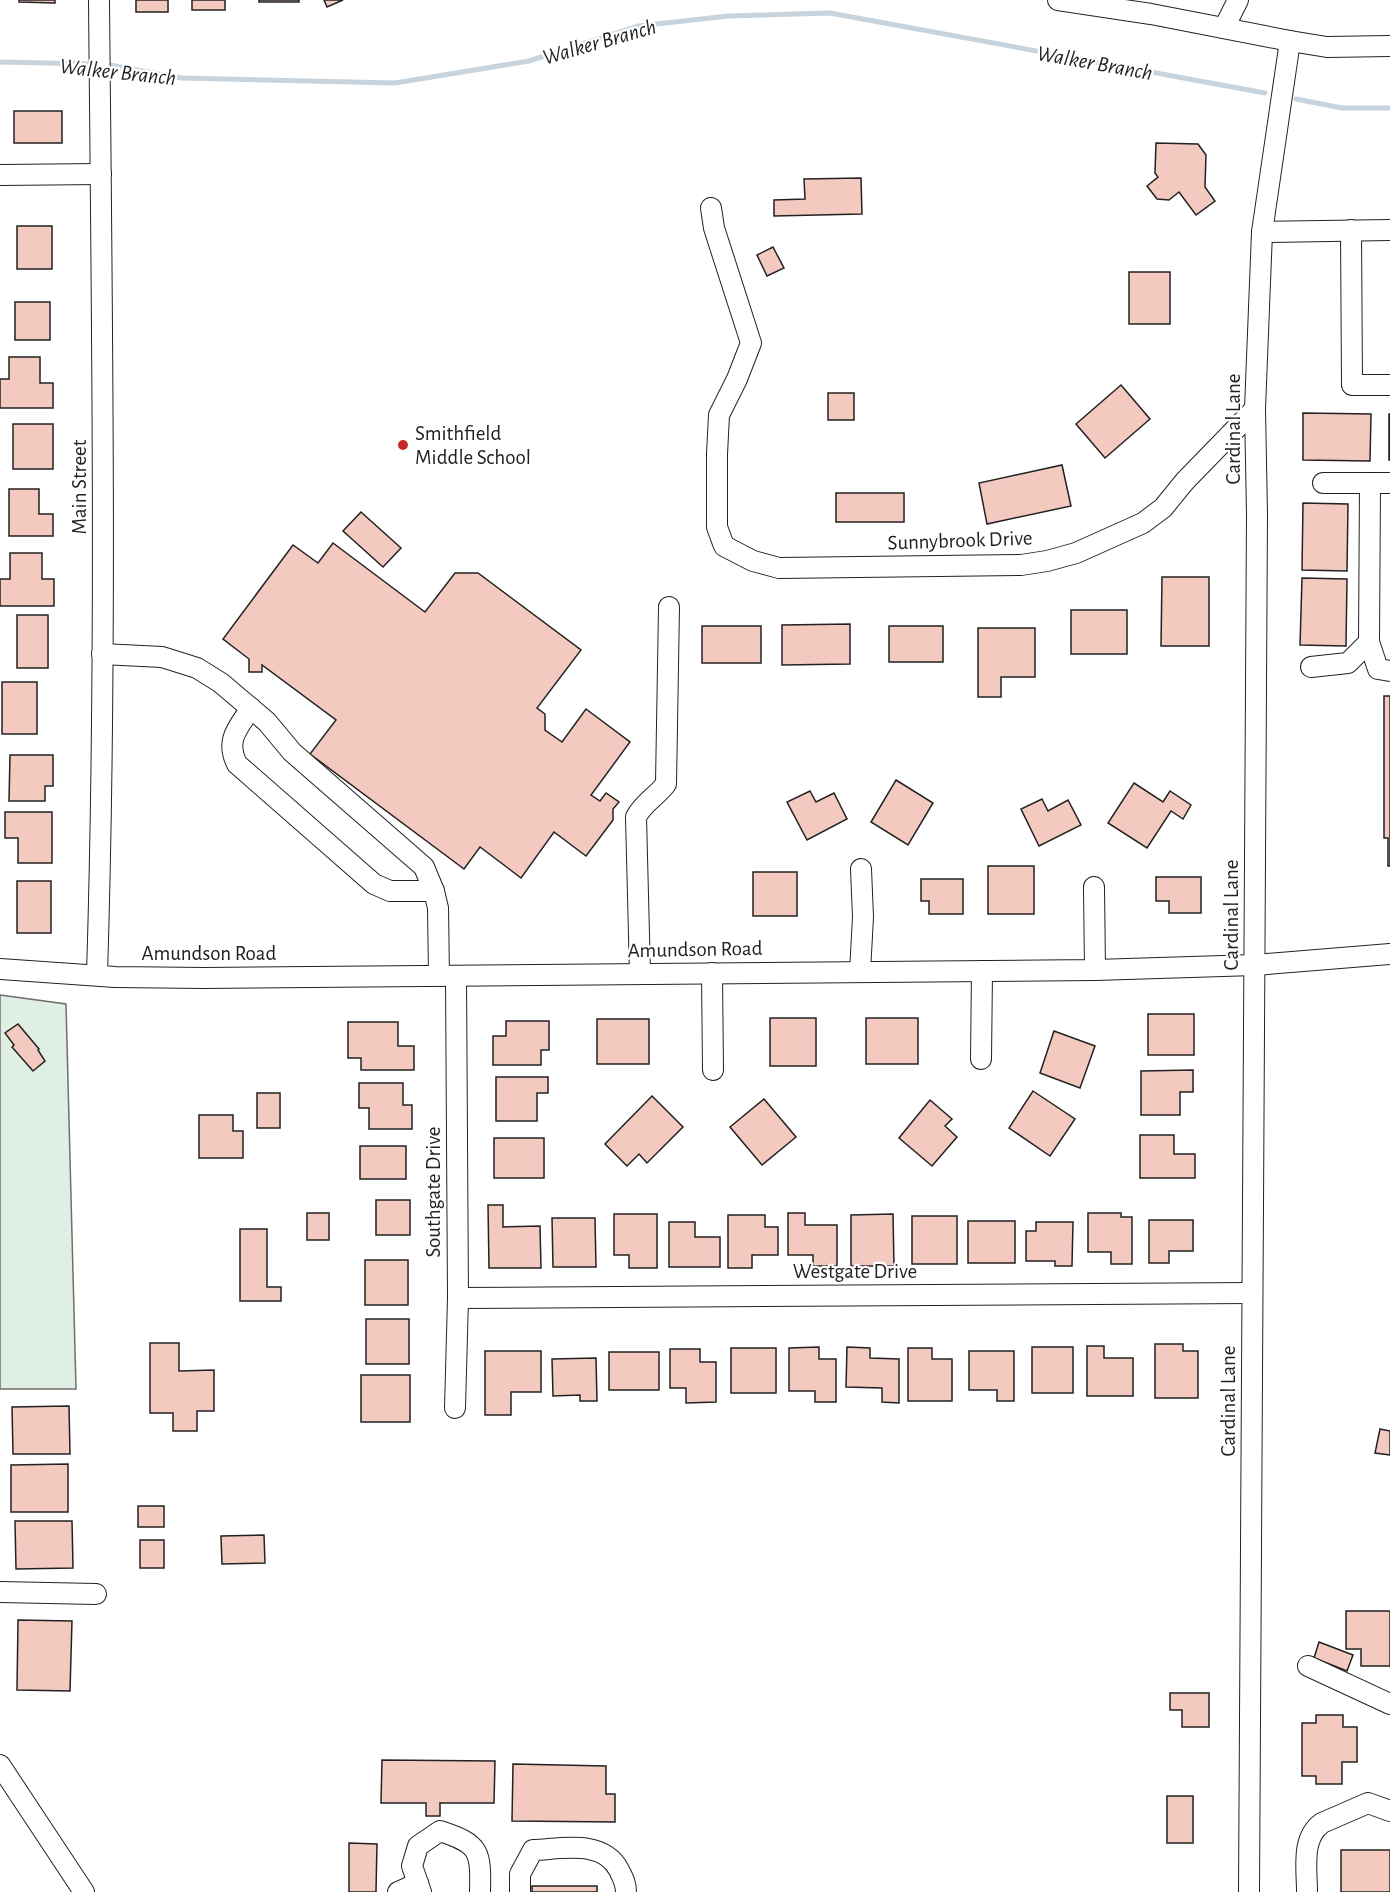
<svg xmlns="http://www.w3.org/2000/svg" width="1390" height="1892" font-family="'Alegreya Sans',sans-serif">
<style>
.green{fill:#e0efe3;stroke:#6f6f6f;stroke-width:1.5}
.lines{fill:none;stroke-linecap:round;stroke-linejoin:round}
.stream{stroke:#c7d3dd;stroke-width:5}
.building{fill:#f3c9c0;stroke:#222;stroke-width:1.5}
.minor-casing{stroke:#222;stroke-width:22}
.minor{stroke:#fff;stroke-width:20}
.poi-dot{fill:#c62828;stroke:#fff;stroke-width:2}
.labels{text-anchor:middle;stroke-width:4.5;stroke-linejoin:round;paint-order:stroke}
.street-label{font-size:21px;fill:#222;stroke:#fff}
.poi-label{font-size:21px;fill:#222;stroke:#fff;text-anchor:start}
.water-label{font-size:22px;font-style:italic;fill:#222;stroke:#fff}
</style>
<rect width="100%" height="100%" fill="#fff"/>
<polygon class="green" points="0,995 66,1004 76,1389 0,1389"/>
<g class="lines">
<g class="stream">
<polyline points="0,62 94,64"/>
<polyline points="104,64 182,78 395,83 529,61 639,26 728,16 830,13 1265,93"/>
<polyline points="1296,99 1342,108 1390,108"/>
</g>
</g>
<g class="building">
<polygon points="19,0 55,0 55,3 19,2"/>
<rect x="136" y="0" width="32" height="12"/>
<rect x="192" y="0" width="33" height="10"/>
<rect x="259" y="0" width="40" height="2"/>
<polygon points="324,0 343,0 327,7"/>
<rect x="14" y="111" width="48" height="32"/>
<polygon points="1156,143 1198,144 1206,155 1205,187 1215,201 1196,215 1179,192 1169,200 1157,199 1147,186 1158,177 1155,173"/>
<polygon points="861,178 862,214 774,216 774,200 805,199 804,179"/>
<rect x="17" y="226" width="35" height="43"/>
<polygon points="773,247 784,268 767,276 757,255"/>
<rect x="1129" y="272" width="41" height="52"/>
<rect x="15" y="302" width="35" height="38"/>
<polygon points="9,357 40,357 40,383 53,383 53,408 0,408 0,379 9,379"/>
<polygon points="1121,385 1150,419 1105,458 1076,424"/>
<rect x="828" y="393" width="26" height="27"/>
<polygon points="1303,413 1371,414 1370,461 1303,460"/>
<rect x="1389" y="414" width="1" height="46"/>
<rect x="13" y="424" width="40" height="45"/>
<polygon points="1062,465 1071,506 987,524 979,483"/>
<polygon points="9,489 39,489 39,514 53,514 53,536 9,536"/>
<rect x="836" y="493" width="68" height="29"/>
<polygon points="1303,503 1348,504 1347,571 1302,570"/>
<polygon points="361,512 401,548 383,567 343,531"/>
<polygon points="333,543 425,612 455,573 478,573 581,650 537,708 545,714 545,730 562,742 586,709 630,742 591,795 600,801 606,793 619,802 613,809 613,820 586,856 554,832 521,878 480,847 464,869 310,754 336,720 262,665 262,672 249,672 249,659 223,639 293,545 318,563"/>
<polygon points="10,553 42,553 42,579 54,579 54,606 0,606 0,579 10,579"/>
<polygon points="1162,577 1209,577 1209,646 1161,646"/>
<polygon points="1302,578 1347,579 1346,646 1300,645"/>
<rect x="1071" y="610" width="56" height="44"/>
<rect x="17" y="615" width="31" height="53"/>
<polygon points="850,624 850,664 782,665 782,625"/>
<rect x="702" y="626" width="59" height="37"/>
<rect x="889" y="626" width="54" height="36"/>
<polygon points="978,628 1035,628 1035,677 1001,677 1001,697 978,697"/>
<rect x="2" y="682" width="35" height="52"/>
<polygon points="1384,696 1390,696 1390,866 1388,866 1388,838 1384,838"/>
<polygon points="10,755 53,755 53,786 45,786 45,801 9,801"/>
<polygon points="896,780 933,803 908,845 871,822"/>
<polygon points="1134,783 1163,802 1170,791 1191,805 1183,819 1171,811 1147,848 1108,823"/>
<polygon points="810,791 816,802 834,793 847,819 807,840 787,802"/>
<polygon points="1042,799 1048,811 1068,800 1081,825 1039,846 1021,809"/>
<polygon points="5,812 52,812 52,863 18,863 18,838 5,838"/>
<rect x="988" y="866" width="46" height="48"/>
<rect x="753" y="872" width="44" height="44"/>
<polygon points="1156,877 1201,877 1201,913 1169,913 1169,901 1156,901"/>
<polygon points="921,879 963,879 963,914 929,914 929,901 921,901"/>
<rect x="17" y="881" width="34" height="52"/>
<rect x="1148" y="1014" width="46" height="41"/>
<rect x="770" y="1018" width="46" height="48"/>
<rect x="866" y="1018" width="52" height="46"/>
<rect x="597" y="1019" width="52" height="45"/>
<polygon points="506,1021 549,1021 549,1050 541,1050 541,1065 493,1065 493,1036 506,1036"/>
<polygon points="348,1022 398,1022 398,1046 414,1046 414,1070 361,1070 361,1058 348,1058"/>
<polygon points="18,1024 39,1049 38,1050 45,1061 33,1071 12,1047 14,1045 5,1033"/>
<polygon points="1054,1031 1095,1046 1080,1088 1040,1073"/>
<polygon points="1193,1070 1193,1092 1180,1092 1180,1115 1141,1115 1141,1071"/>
<polygon points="496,1077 548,1077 548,1093 537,1093 537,1121 496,1121"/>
<polygon points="359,1083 403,1083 403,1105 412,1105 412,1129 369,1129 369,1108 359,1108"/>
<polygon points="1033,1091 1075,1119 1050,1156 1009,1128"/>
<rect x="257" y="1093" width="23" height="35"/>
<polygon points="652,1096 683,1127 647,1163 639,1154 627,1166 605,1144"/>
<polygon points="764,1099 796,1137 762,1165 730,1127"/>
<polygon points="930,1100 952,1119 945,1126 957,1137 932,1166 899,1138"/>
<polygon points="199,1115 233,1115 233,1131 243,1131 243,1158 199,1158"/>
<polygon points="1140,1135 1174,1135 1174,1154 1195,1154 1195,1178 1140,1178"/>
<rect x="494" y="1138" width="50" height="40"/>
<rect x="360" y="1146" width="46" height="33"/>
<rect x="376" y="1200" width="34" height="35"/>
<polygon points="488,1205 503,1205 503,1227 540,1226 541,1268 489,1268"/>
<rect x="307" y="1213" width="22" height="27"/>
<polygon points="788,1213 805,1213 805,1225 837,1225 837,1266 813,1266 813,1255 788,1255"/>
<polygon points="1088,1213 1121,1213 1121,1217 1132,1217 1132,1264 1111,1264 1111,1252 1088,1252"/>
<polygon points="614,1214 657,1214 657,1268 629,1268 629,1255 614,1255"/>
<polygon points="893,1214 894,1266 851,1266 851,1215"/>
<polygon points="728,1215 765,1215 765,1227 778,1227 778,1255 752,1255 752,1268 728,1268"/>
<rect x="912" y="1216" width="45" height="48"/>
<polygon points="552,1218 595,1218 596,1267 553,1267"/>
<polygon points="1149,1220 1193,1220 1193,1251 1169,1251 1169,1263 1149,1263"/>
<rect x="968" y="1221" width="47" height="42"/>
<polygon points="669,1222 695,1222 695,1237 720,1237 720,1267 669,1267"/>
<polygon points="1036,1222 1073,1222 1072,1266 1055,1266 1055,1261 1026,1261 1026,1231 1036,1231"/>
<polygon points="240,1229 267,1229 267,1287 281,1287 281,1301 240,1301"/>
<rect x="365" y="1260" width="43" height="45"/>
<rect x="366" y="1319" width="43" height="45"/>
<polygon points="150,1343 179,1343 179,1371 214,1370 214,1411 197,1411 197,1431 173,1431 173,1413 150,1413"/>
<polygon points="1155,1344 1183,1344 1183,1351 1198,1351 1198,1398 1155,1398"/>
<polygon points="1087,1346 1104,1346 1104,1358 1133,1358 1133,1396 1087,1396"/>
<polygon points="819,1347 819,1359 836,1359 836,1402 815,1402 815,1391 789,1391 789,1348"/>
<polygon points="847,1347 870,1348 870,1358 899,1359 899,1403 882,1402 882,1388 846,1387"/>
<rect x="1032" y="1347" width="41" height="46"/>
<rect x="731" y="1348" width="45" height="45"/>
<polygon points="908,1348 932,1348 932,1359 952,1359 952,1401 908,1401"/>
<polygon points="670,1349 700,1349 700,1362 716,1362 716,1402 686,1403 686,1388 670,1388"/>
<polygon points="485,1351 541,1351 541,1392 511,1392 511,1415 485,1415"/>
<polygon points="969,1351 1014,1351 1014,1401 997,1401 997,1390 969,1390"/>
<rect x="609" y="1352" width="50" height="38"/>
<polygon points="596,1358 597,1401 580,1401 580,1395 553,1396 552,1359"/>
<rect x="361" y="1375" width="49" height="47"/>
<polygon points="69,1406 70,1454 13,1454 12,1407"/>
<polygon points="1380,1429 1390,1431 1390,1455 1375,1453"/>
<polygon points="68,1464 68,1512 11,1512 11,1465"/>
<rect x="138" y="1506" width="26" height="21"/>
<polygon points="15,1521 72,1521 73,1568 16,1569"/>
<polygon points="264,1535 265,1563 222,1564 221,1536"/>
<rect x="140" y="1540" width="24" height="28"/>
<polygon points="1346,1611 1390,1611 1390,1666 1361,1666 1361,1649 1346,1649"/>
<polygon points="18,1620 72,1621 70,1691 17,1690"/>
<polygon points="1319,1642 1353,1655 1347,1671 1314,1658"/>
<polygon points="1170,1693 1209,1693 1209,1727 1182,1727 1182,1710 1170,1710"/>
<polygon points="1316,1715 1343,1715 1343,1727 1357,1727 1357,1762 1342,1762 1342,1784 1316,1784 1316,1776 1302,1776 1302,1723 1316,1723"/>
<polygon points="382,1760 495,1761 494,1803 440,1803 440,1816 426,1816 426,1803 381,1803"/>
<polygon points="513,1764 606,1766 606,1794 615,1794 615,1822 512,1821"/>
<rect x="1167" y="1796" width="26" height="47"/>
<polygon points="349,1843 377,1844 376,1892 349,1892"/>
<rect x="1341" y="1850" width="49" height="42"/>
<rect x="532" y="1886" width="65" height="6"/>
</g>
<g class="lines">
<defs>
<g id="minor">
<polyline points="1058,0 1151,14 1290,41 1327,47 1390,46"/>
<polyline points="1224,28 1238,0"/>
<polyline points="0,175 101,174"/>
<polyline points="711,208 714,228 751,343 737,379 719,415 717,454 717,527 724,546 753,561 779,568 1021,565 1047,561 1076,553 1143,523 1163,508 1185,481 1255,409"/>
<polyline points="1351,230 1352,385 1390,385"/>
<polyline points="1262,232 1390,230"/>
<polyline points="1323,483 1390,483"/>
<polyline points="1370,483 1369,642 1378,669 1390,671"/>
<polyline points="102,654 162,657 197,668 221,683 267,722 292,752 424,867 434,891 438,908 439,976"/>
<polyline points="1311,667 1348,663 1369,642"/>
<path d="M251 708C238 728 225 740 237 764L374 884 390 891H434"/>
<polyline points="1094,887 1095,970"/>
<polyline points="0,969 115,977 204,978 1095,970 1255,965 1390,954"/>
<polyline points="860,972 863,917 861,869"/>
<polyline points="712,973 713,1070"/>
<path d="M640 974 636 817C644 802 655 798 666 784L669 607"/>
<path d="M97 975C107 650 102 325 99 0"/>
<polyline points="981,1059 982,971"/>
<polyline points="458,1298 1252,1293"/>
<polyline points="455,1408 458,1298 456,976"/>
<polyline points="0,1592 96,1594"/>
<polyline points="1308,1666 1390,1704"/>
<polyline points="0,1765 84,1892"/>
<polyline points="398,1892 418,1883"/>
<path d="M421 1892 412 1866 418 1846 440 1831C480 1844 481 1851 480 1892"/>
<path d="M520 1892V1874L533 1850C562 1849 603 1839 619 1870 623 1878 626 1883 626 1892"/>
<polyline points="1249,1892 1257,514 1255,409 1262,232 1290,41"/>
<path d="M1307 1892C1307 1868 1301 1838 1322 1823L1368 1803 1390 1811"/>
</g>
</defs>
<use href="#minor" class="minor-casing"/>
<use href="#minor" class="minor"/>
</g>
<circle class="poi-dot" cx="403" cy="445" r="6"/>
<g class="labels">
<g class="street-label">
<text transform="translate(1233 429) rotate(-90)" y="7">Cardinal Lane</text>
<text transform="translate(79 487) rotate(-90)" y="7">Main Street</text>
<text transform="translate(960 540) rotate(-2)" y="7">Sunnybrook Drive</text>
<text transform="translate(1231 915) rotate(-90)" y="7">Cardinal Lane</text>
<text transform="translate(695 949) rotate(-1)" y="7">Amundson Road</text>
<text x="209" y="960">Amundson Road</text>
<text transform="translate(433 1192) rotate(-90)" y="7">Southgate Drive</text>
<text x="855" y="1278">Westgate Drive</text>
<text transform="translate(1228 1401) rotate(-90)" y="7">Cardinal Lane</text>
</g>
<g class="poi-label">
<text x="415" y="440">Smithfield<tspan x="415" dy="24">Middle School</tspan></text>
</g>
<g class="water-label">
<text transform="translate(599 41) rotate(-16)" y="8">Walker Branch</text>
<text transform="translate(1095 62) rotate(10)" y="8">Walker Branch</text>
<text transform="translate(118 71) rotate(6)" y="8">Walker Branch</text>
</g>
</g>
</svg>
